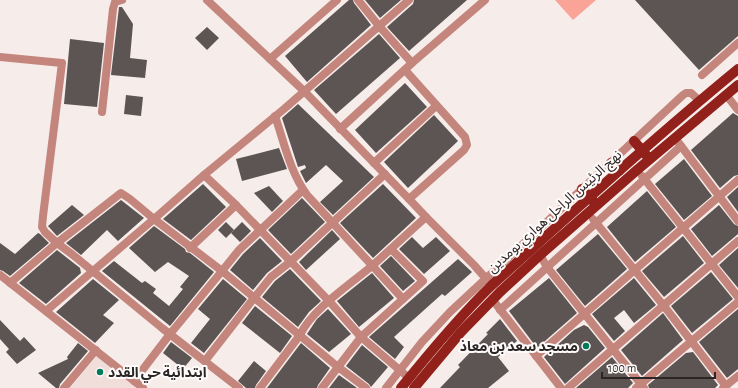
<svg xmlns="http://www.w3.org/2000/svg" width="738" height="388" font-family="'Alegreya Sans','Noto Sans Arabic',sans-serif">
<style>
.built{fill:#f1dedb}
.green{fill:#faa498}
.building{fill:#5d5553}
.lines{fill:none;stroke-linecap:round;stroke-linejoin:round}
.minor{stroke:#c3857c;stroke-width:8}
.major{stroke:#91211a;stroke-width:10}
.poi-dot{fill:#007b59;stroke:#fffbfa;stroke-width:1.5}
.labels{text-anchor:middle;stroke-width:4;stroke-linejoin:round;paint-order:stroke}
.street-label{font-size:14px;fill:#2a2626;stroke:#fffbfa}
.poi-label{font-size:14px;font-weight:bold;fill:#2a2626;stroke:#fffbfa;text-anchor:end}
</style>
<rect width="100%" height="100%" fill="#f6ecea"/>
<polygon class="built" points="97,356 136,388 70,388"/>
<polygon class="green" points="555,0 596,0 573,20"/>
<g class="building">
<polygon points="349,0 353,0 354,3 371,25 307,82 285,56"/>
<polygon points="365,0 401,0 380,18"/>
<polygon points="414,0 467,0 409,51 387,27 413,4"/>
<polygon points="635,0 738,0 738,36 699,70"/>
<polygon points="119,7 122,7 133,24 130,58 147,60 145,78 111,75"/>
<polygon points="207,27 219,38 207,50 195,38"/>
<polygon points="379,34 400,58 336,114 314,90"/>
<polygon points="70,39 104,43 97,107 64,104"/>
<polygon points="405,83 427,107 376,153 355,130"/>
<polygon points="126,95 143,97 141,116 124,114"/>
<polygon points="298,104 374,177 333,215 320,202 343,181 326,165 306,183 300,171 306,168 305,165 298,167 282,118"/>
<polygon points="733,113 738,116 738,175 734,176 720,188 691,150"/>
<polygon points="434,115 458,141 408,188 384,162"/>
<polygon points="279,148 287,169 242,181 236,159"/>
<polygon points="684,159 712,196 684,220 655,184"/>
<polygon points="203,184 226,207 191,240 163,219"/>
<polygon points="383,184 416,218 373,258 340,223"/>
<polygon points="269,186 283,201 272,212 254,193"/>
<polygon points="738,187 738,212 727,197"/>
<polygon points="647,191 676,227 635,262 607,227"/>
<polygon points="302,198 325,222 291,254 268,230"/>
<polygon points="121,200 144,218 118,241 107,230 81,255 66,243"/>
<polygon points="72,205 84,215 57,236 48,226"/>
<polygon points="719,205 734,224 738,226 738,234 712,256 691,229"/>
<polygon points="226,222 234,230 226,238 218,230"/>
<polygon points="242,222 251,231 240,242 231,233"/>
<polygon points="154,226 185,249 186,252 190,253 214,272 170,326 102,271 114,261 142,283 145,281 156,289 153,293 169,306 183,289 180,287 189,276 168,262 155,272 129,248"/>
<polygon points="332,230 340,239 306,270 299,262"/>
<polygon points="38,233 40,234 49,243 10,276 3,271 0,270 0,243 15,254"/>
<polygon points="598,234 627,269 585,306 556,270"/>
<polygon points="683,236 704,263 664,297 642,271"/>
<polygon points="412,237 423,248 436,237 450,251 424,274 399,249"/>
<polygon points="260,238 282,261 267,273 253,290 230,270 243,254"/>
<polygon points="738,248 738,288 719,265"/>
<polygon points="57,250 80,268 81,273 46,304 19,283"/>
<polygon points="391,256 415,281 403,291 380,266"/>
<polygon points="458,259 472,272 445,296 442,294 394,337 404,347 395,359 369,337"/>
<polygon points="290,269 321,301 309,312 298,327 262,297 275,281"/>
<polygon points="711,272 733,299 692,333 671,306"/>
<polygon points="372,273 394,298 359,327 337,301"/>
<polygon points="549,278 577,313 537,348 509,311"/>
<polygon points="634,278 656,305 634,323 624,310 614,318 625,331 614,341 592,314"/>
<polygon points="93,279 119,300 103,315 114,323 95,343 56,312"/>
<polygon points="223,279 247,299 204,353 191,343 210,319 198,309"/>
<polygon points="255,306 292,336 280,353 242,323"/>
<polygon points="328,309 351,334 329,352 307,334 317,319"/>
<polygon points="738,309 738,369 727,378 699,342"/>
<polygon points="663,313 683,340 642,376 621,350"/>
<polygon points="500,319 517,341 498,357 509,371 488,388 440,388 460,367 458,365 488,334 486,333"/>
<polygon points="0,320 20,341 24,337 36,350 17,364 6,352 9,349 0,339"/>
<polygon points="584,325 588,327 605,348 565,384 544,357 574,330"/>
<polygon points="171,342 192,358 183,369 163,353"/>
<polygon points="78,343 88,351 60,384 59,388 56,388 38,373 68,359 67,357"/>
<polygon points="301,343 330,368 318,385 317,388 267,388"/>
<polygon points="362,345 388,367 371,387 369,384 346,366"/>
<polygon points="693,352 718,385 715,388 649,388 648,385 686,353"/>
<polygon points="612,357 633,383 628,388 576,388"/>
<polygon points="254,361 266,371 256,385 255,388 246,388 238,381"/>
<polygon points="339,375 357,388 329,388"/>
</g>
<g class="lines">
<g class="minor">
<polyline points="207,0 304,91 409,199 426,217 474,265 489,282"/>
<polyline points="358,0 379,26 412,63"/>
<polyline points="0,57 62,63 43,216 42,227 45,232 57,243 73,255 162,328 239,388"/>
<polyline points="270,59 337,0"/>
<polyline points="405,70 465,137 467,145 464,150 409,199"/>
<polyline points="702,75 738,43"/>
<polyline points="727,96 738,110"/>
<polyline points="102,112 113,9 115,2 122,0"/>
<path d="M275 116C284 142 290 172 307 195L403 299"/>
<polyline points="340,129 412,63 485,0"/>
<polyline points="678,142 738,221"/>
<polyline points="374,163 436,106"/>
<polyline points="204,175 236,205 329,301 361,337 409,378"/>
<polyline points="642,176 738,297"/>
<polyline points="593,219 664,306 726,386"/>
<polyline points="190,248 236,205"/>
<polyline points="540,255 547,267 644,388"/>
<polyline points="0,275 143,388"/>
<polyline points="10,283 57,243 121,193 130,199 154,219 222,271 338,367 366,388"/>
<polyline points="492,299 561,388"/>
<polyline points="500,310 681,146"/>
<polyline points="46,311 154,219 204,175 284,109 409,0"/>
<polyline points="536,356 738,180"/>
<polyline points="205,361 254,298 271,277 290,262 385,174"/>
<polyline points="134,381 170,334 222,271 239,250 303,190"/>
<polyline points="64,388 96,350"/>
<path d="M260 388 300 335C312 309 351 284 373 265 391 249 408 233 426 217"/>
<polyline points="322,388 361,337 423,281 391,249"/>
<polyline points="386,388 422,342 450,312 683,95 686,93 691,93 700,101"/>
<polyline points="568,388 738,241"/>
<polyline points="636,388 738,302"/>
<polyline points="723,388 738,376"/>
</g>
<g class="major">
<polyline points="634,141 647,156"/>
<polyline points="611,163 619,171"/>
<polyline points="582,189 594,202"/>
<path d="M401 388C430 352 459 317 492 285 573 212 654 138 738 69"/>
<polyline points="414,388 461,332 500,292 540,255 637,170 738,85"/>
</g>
</g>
<g class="poi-dot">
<circle cx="586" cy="346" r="4"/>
<circle cx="100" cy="372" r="4"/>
</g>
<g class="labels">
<g class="street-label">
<text transform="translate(554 211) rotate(-42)" y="5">نهج الرئيس الراحل هواري بومدين</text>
</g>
<g class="poi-label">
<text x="578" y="351">مسجد سعد بن معاذ</text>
<text x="108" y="377" text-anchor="start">ابتدائية حي القدد</text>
</g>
</g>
<path d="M602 372v6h113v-6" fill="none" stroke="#2a2626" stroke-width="2"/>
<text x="608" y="372" font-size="12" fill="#2a2626" stroke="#fffbfa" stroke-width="3" paint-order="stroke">100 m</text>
</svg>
